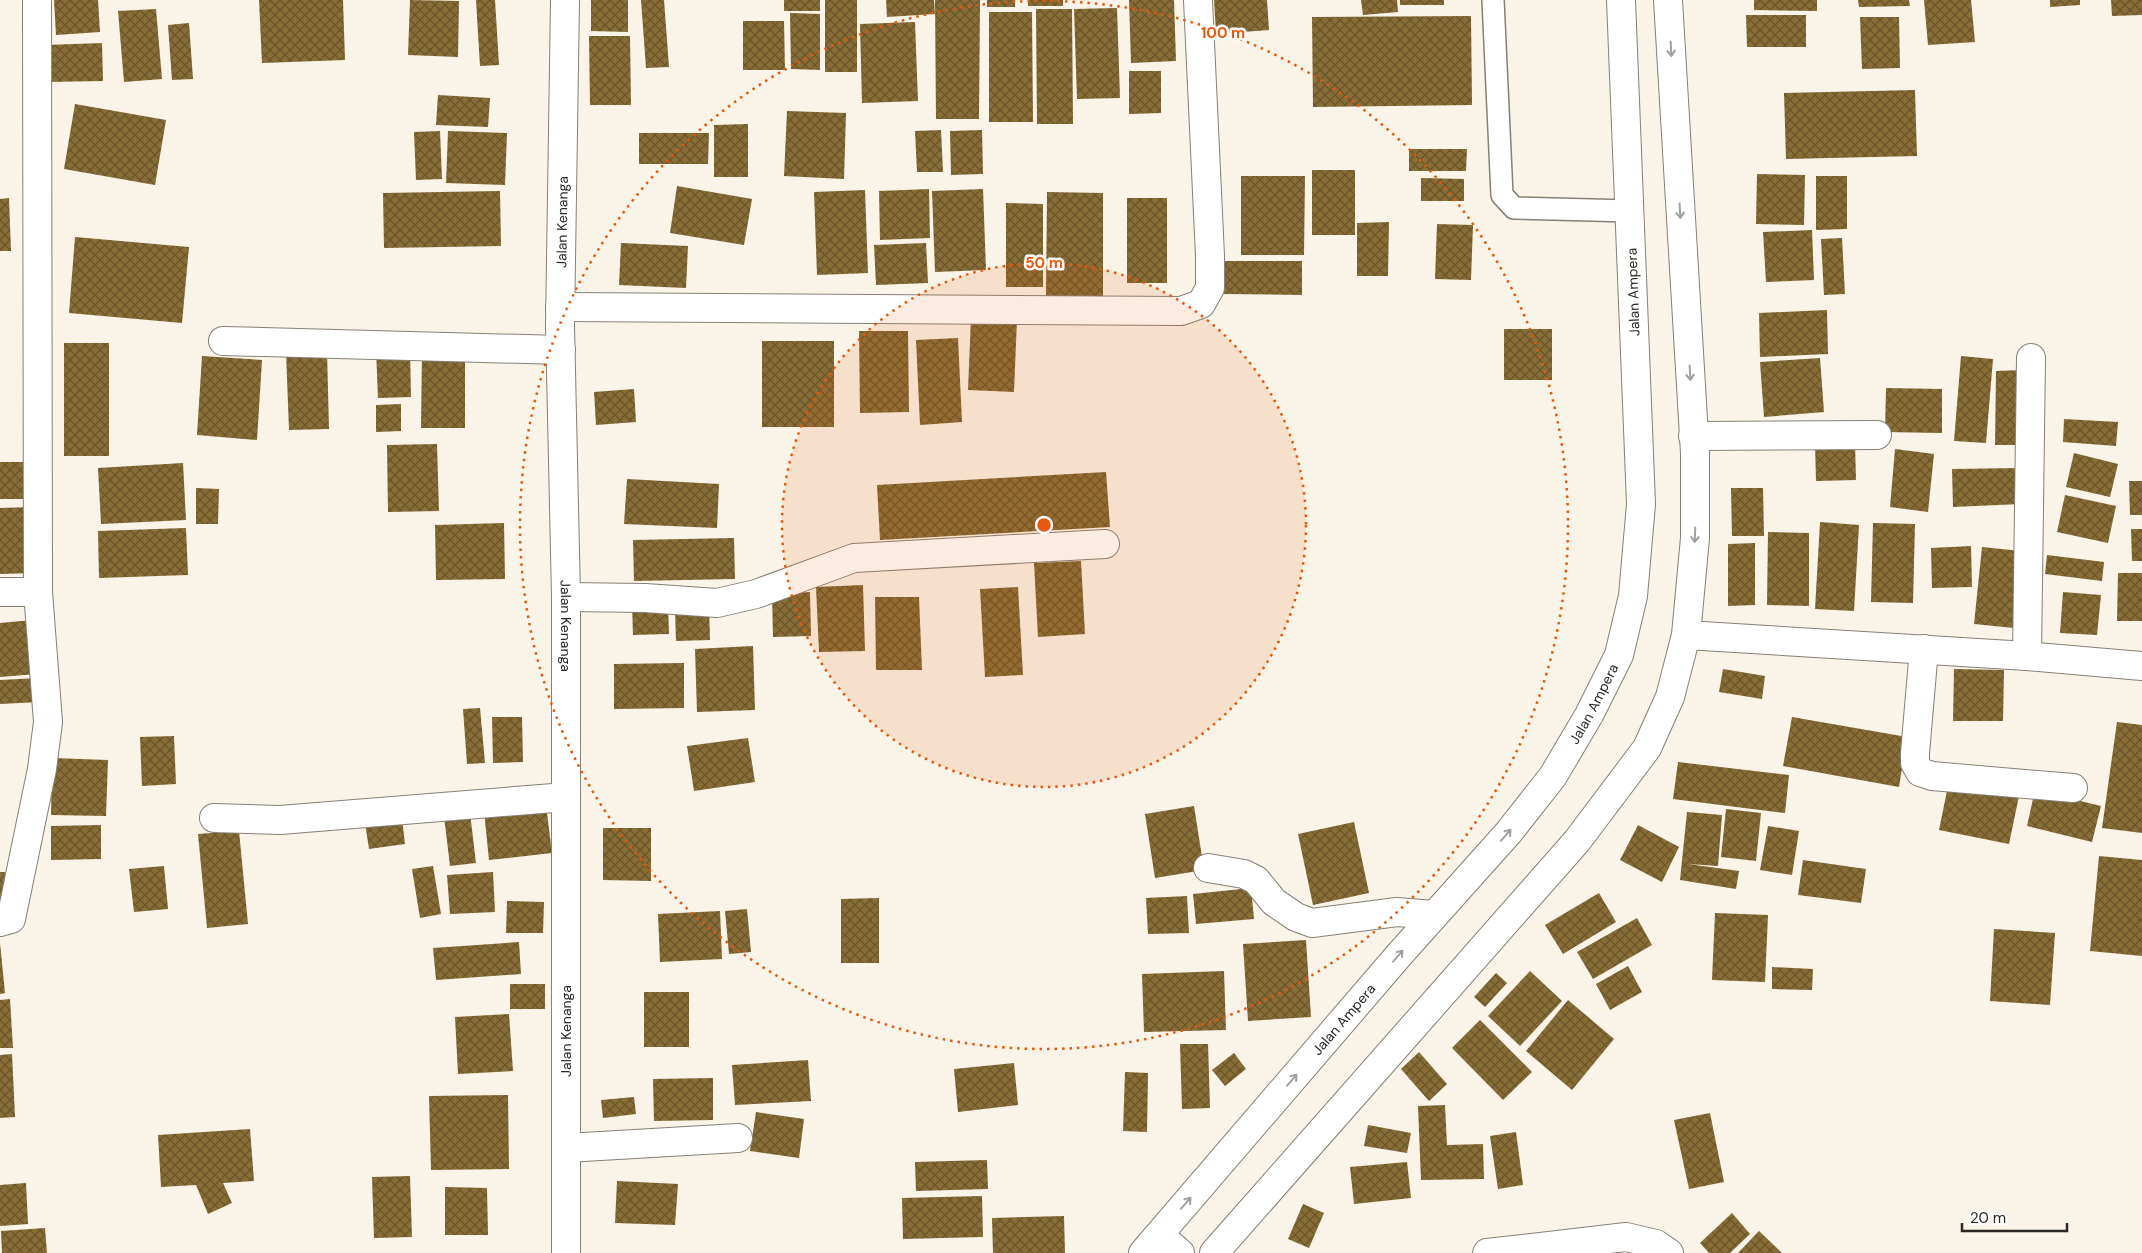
<svg xmlns="http://www.w3.org/2000/svg" width="2142" height="1253" font-family="'DM Sans',sans-serif">
<style>
.building{fill:url(#building-cross-hatch)}
.lines{fill:none;stroke-linecap:round;stroke-linejoin:round}
.service-casing{stroke:#868076;stroke-width:24}
.minor-casing{stroke:#868076;stroke-width:30}
.primary-casing{stroke:#868076;stroke-width:30}
.service{stroke:#fff;stroke-width:21}
.minor{stroke:#fff;stroke-width:28}
.primary{stroke:#fff;stroke-width:28}
.oneway{stroke:#a09f9c}
.ring{fill:none;stroke:#e8590c;stroke-width:2.5;stroke-dasharray:2.5 5}
.labels{text-anchor:middle;stroke-width:5;stroke-linejoin:round;paint-order:stroke}
.street-label{font-size:14px;fill:#2b2924;stroke:#fff}
.centre{fill:#e8590c;stroke:#fff;stroke-width:2.5}
.ring-label{font-size:15px;text-anchor:middle;font-weight:bold;fill:#e8590c;stroke:#fff;stroke-width:5;stroke-linejoin:round;paint-order:stroke}
</style>
<defs>
<pattern id="building-cross-hatch" width="8" height="8" patternUnits="userSpaceOnUse" patternTransform="scale(1.25)"><rect width="8" height="8" fill="#886d36"/><path d="M0 0l8 8M0 8l8-8" fill="none" stroke="#69552b"/></pattern>
</defs>
<rect width="100%" height="100%" fill="#f9f3e8"/>
<g class="building">
<polygon points="54,0 98,0 100,32 56,35"/>
<polygon points="259,0 343,0 345,60 262,63"/>
<polygon points="410,0 459,1 458,57 408,55"/>
<polygon points="476,0 495,0 499,65 480,66"/>
<polygon points="591,0 628,0 628,32 591,31"/>
<polygon points="641,0 664,0 669,67 646,68"/>
<rect x="784" y="0" width="36" height="11"/>
<rect x="825" y="0" width="32" height="72"/>
<polygon points="886,0 934,0 935,14 887,17"/>
<polygon points="935,0 980,0 979,119 936,119"/>
<rect x="987" y="0" width="28" height="7"/>
<rect x="1028" y="0" width="35" height="6"/>
<polygon points="1129,0 1174,0 1176,61 1131,63"/>
<polygon points="1214,0 1267,0 1269,30 1216,34"/>
<polygon points="1361,0 1397,0 1398,12 1363,15"/>
<rect x="1400" y="0" width="44" height="5"/>
<polygon points="1754,0 1817,0 1817,11 1754,10"/>
<polygon points="1858,0 1909,0 1910,6 1859,7"/>
<polygon points="1924,0 1971,0 1975,42 1928,45"/>
<polygon points="2050,0 2080,0 2080,5 2050,7"/>
<polygon points="2111,0 2142,0 2142,15 2112,16"/>
<polygon points="1117,8 1120,98 1077,99 1074,9"/>
<polygon points="156,9 162,79 124,82 118,11"/>
<polygon points="1036,9 1072,9 1073,124 1037,124"/>
<polygon points="989,12 1032,12 1033,122 989,122"/>
<polygon points="790,13 820,14 820,70 791,69"/>
<polygon points="1746,15 1806,15 1806,47 1747,47"/>
<polygon points="1471,16 1472,105 1313,107 1312,17"/>
<polygon points="1860,17 1899,17 1900,68 1862,69"/>
<polygon points="743,21 784,21 785,70 743,70"/>
<polygon points="915,22 918,101 862,103 860,24"/>
<polygon points="189,23 193,79 172,80 168,25"/>
<polygon points="589,36 630,36 631,105 590,105"/>
<polygon points="102,43 103,81 46,82 46,45"/>
<polygon points="1129,71 1161,71 1161,113 1129,114"/>
<polygon points="1915,90 1917,156 1786,159 1784,93"/>
<polygon points="438,95 490,98 488,127 436,125"/>
<polygon points="75,104 166,120 155,185 64,169"/>
<polygon points="787,111 846,113 844,179 784,176"/>
<polygon points="748,124 748,177 714,177 714,125"/>
<polygon points="941,130 943,172 917,172 915,131"/>
<polygon points="982,130 983,174 951,175 950,131"/>
<polygon points="440,131 442,179 416,180 414,132"/>
<polygon points="448,131 507,133 505,185 446,183"/>
<polygon points="639,133 709,133 708,164 639,164"/>
<polygon points="1409,149 1467,149 1466,171 1409,171"/>
<rect x="1312" y="170" width="43" height="65"/>
<polygon points="1757,174 1805,175 1804,225 1756,224"/>
<polygon points="1241,176 1305,176 1304,255 1241,255"/>
<polygon points="1816,176 1847,176 1847,229 1816,230"/>
<polygon points="1421,178 1464,179 1464,201 1421,201"/>
<polygon points="677,186 752,199 744,245 670,233"/>
<polygon points="929,189 930,238 880,240 879,191"/>
<polygon points="983,189 986,270 935,272 932,191"/>
<polygon points="865,190 868,273 817,275 814,192"/>
<polygon points="500,191 501,246 384,248 383,193"/>
<polygon points="1047,192 1103,193 1103,296 1046,296"/>
<polygon points="9,198 11,251 0,251 0,199"/>
<rect x="1127" y="198" width="40" height="85"/>
<polygon points="1006,203 1043,204 1043,287 1006,287"/>
<polygon points="1389,222 1388,276 1357,276 1357,223"/>
<polygon points="1437,224 1473,225 1471,280 1435,279"/>
<polygon points="1812,230 1814,280 1766,282 1763,232"/>
<polygon points="75,237 189,247 182,323 69,313"/>
<polygon points="1842,238 1845,294 1824,295 1821,239"/>
<polygon points="621,243 688,246 686,288 619,285"/>
<polygon points="926,243 928,283 876,285 874,245"/>
<polygon points="1223,261 1302,261 1302,295 1223,294"/>
<polygon points="1827,310 1828,354 1760,357 1759,313"/>
<polygon points="971,317 1017,319 1014,392 968,390"/>
<rect x="1504" y="329" width="48" height="51"/>
<polygon points="859,331 908,331 909,412 860,413"/>
<polygon points="958,338 962,422 920,425 916,340"/>
<rect x="762" y="341" width="72" height="86"/>
<rect x="64" y="343" width="45" height="113"/>
<polygon points="410,349 411,397 378,398 376,350"/>
<polygon points="327,351 329,429 289,430 286,352"/>
<polygon points="422,351 465,352 465,428 421,428"/>
<polygon points="202,356 262,360 257,440 197,435"/>
<polygon points="1961,356 1993,359 1986,443 1954,441"/>
<polygon points="1820,358 1824,412 1764,417 1760,362"/>
<polygon points="2022,370 2021,445 1995,445 1996,371"/>
<polygon points="1886,388 1942,389 1942,433 1885,432"/>
<polygon points="634,389 636,422 596,425 594,392"/>
<polygon points="401,404 401,431 376,432 376,405"/>
<polygon points="2064,419 2118,422 2116,446 2063,442"/>
<polygon points="1855,442 1856,480 1816,481 1815,443"/>
<polygon points="437,444 439,511 388,512 387,445"/>
<polygon points="1895,449 1934,454 1928,512 1890,507"/>
<polygon points="2074,453 2118,464 2110,497 2066,487"/>
<rect x="0" y="462" width="31" height="37"/>
<polygon points="183,463 186,520 101,524 98,468"/>
<polygon points="2020,468 2021,504 1953,507 1952,469"/>
<polygon points="1106,472 1110,527 880,540 877,485"/>
<polygon points="627,479 719,484 717,528 624,524"/>
<polygon points="2129,481 2142,481 2142,515 2130,515"/>
<polygon points="196,488 219,489 218,524 196,524"/>
<polygon points="1731,488 1763,488 1764,536 1732,536"/>
<polygon points="2065,495 2116,506 2108,543 2057,532"/>
<polygon points="33,507 34,573 0,574 0,508"/>
<polygon points="1820,522 1859,525 1854,611 1815,609"/>
<polygon points="504,523 505,579 436,580 435,525"/>
<polygon points="1873,523 1915,524 1913,603 1871,602"/>
<polygon points="186,528 188,575 99,578 98,531"/>
<polygon points="2131,529 2142,529 2142,561 2132,561"/>
<polygon points="1768,532 1809,533 1809,606 1767,605"/>
<polygon points="734,538 735,579 634,581 633,540"/>
<polygon points="1755,543 1755,605 1728,606 1728,544"/>
<polygon points="1971,546 1972,587 1932,588 1931,548"/>
<polygon points="1982,547 2021,551 2014,628 1974,624"/>
<polygon points="2047,555 2104,562 2102,581 2045,574"/>
<polygon points="1081,561 1085,634 1038,637 1034,563"/>
<polygon points="2118,573 2142,573 2142,621 2117,621"/>
<polygon points="863,585 865,651 819,652 816,587"/>
<polygon points="1018,587 1023,675 985,677 980,589"/>
<polygon points="810,592 811,636 773,637 772,594"/>
<polygon points="2063,592 2101,595 2097,635 2060,633"/>
<polygon points="875,597 919,597 922,670 876,670"/>
<polygon points="632,604 668,604 669,634 633,635"/>
<polygon points="709,608 710,640 676,641 675,610"/>
<polygon points="33,620 37,674 0,677 0,623"/>
<polygon points="753,646 755,710 697,712 695,649"/>
<polygon points="684,663 684,708 614,709 614,664"/>
<polygon points="1723,669 1765,676 1762,699 1719,692"/>
<polygon points="1954,669 2004,670 2003,721 1953,721"/>
<polygon points="38,678 39,702 0,704 0,680"/>
<polygon points="480,708 485,763 467,764 463,709"/>
<polygon points="492,717 522,717 523,762 493,763"/>
<polygon points="1792,717 1907,737 1899,787 1783,766"/>
<polygon points="2117,722 2142,725 2142,833 2102,828"/>
<polygon points="174,736 176,784 142,786 140,737"/>
<polygon points="748,738 755,782 694,791 687,746"/>
<polygon points="52,758 108,760 106,816 51,815"/>
<polygon points="1678,762 1789,775 1785,813 1673,799"/>
<polygon points="1949,781 2019,796 2009,844 1939,830"/>
<polygon points="2035,790 2101,806 2092,842 2027,826"/>
<polygon points="546,805 552,853 489,860 484,811"/>
<polygon points="1194,806 1204,870 1155,878 1145,814"/>
<polygon points="1726,809 1761,813 1756,861 1721,857"/>
<polygon points="1687,812 1722,815 1718,866 1688,864 1739,871 1736,889 1680,880"/>
<polygon points="470,813 476,863 450,866 444,816"/>
<polygon points="402,818 405,844 369,849 365,823"/>
<polygon points="1354,822 1369,893 1313,905 1298,834"/>
<polygon points="101,825 101,859 51,860 51,826"/>
<polygon points="1638,825 1679,847 1662,882 1620,860"/>
<polygon points="1768,826 1799,831 1792,875 1760,870"/>
<polygon points="603,828 651,828 651,881 603,880"/>
<polygon points="239,831 248,924 207,928 198,834"/>
<polygon points="2099,856 2142,860 2142,956 2090,951"/>
<polygon points="1803,860 1866,869 1861,903 1798,895"/>
<polygon points="164,866 168,909 134,912 129,869"/>
<polygon points="433,866 441,914 420,918 412,869"/>
<polygon points="0,872 5,872 2,915 0,915"/>
<polygon points="493,872 495,912 450,914 447,875"/>
<polygon points="1251,888 1254,919 1196,924 1193,894"/>
<polygon points="1599,893 1616,922 1563,954 1545,925"/>
<polygon points="1187,896 1189,933 1148,934 1146,898"/>
<polygon points="879,898 879,963 841,963 841,899"/>
<polygon points="507,901 544,902 543,933 506,933"/>
<polygon points="747,909 751,952 729,954 725,911"/>
<polygon points="720,911 722,959 660,962 658,914"/>
<polygon points="1715,913 1768,915 1765,982 1712,980"/>
<polygon points="1637,918 1652,945 1593,979 1577,952"/>
<polygon points="1994,929 2055,933 2050,1005 1990,1001"/>
<polygon points="1306,940 1311,1017 1248,1021 1243,944"/>
<polygon points="519,942 521,974 436,980 433,948"/>
<polygon points="0,943 5,993 0,994"/>
<polygon points="1628,966 1642,992 1610,1010 1596,984"/>
<polygon points="1772,967 1813,969 1812,990 1772,989"/>
<polygon points="1224,971 1226,1030 1144,1032 1142,974"/>
<polygon points="1530,971 1562,1001 1520,1046 1488,1016"/>
<polygon points="1496,973 1507,983 1485,1007 1474,997"/>
<rect x="510" y="984" width="35" height="25"/>
<rect x="644" y="992" width="45" height="55"/>
<polygon points="10,999 13,1048 0,1048 0,1000"/>
<polygon points="1568,1000 1614,1039 1572,1090 1526,1051"/>
<polygon points="509,1014 513,1071 458,1074 455,1017"/>
<polygon points="1480,1020 1532,1072 1503,1100 1452,1048"/>
<polygon points="1180,1044 1208,1044 1210,1108 1182,1109"/>
<polygon points="1419,1052 1447,1084 1429,1101 1401,1069"/>
<polygon points="1234,1053 1246,1069 1225,1086 1212,1070"/>
<polygon points="12,1054 15,1117 0,1118 0,1055"/>
<polygon points="808,1060 811,1101 735,1105 732,1065"/>
<polygon points="1014,1063 1018,1105 958,1112 954,1069"/>
<polygon points="1125,1072 1148,1073 1147,1132 1123,1131"/>
<polygon points="713,1078 713,1120 654,1121 653,1079"/>
<polygon points="508,1095 509,1169 431,1170 429,1096"/>
<polygon points="634,1097 636,1114 603,1118 601,1100"/>
<polygon points="1445,1105 1447,1145 1483,1144 1484,1179 1421,1180 1418,1106"/>
<polygon points="756,1112 804,1119 799,1158 750,1151"/>
<polygon points="1710,1113 1724,1182 1689,1189 1674,1120"/>
<polygon points="1368,1125 1411,1133 1407,1153 1364,1146"/>
<polygon points="250,1129 254,1181 223,1183 232,1203 208,1214 196,1185 161,1187 158,1135"/>
<polygon points="1516,1132 1523,1185 1498,1189 1490,1136"/>
<polygon points="987,1160 988,1189 916,1191 915,1162"/>
<polygon points="1407,1162 1411,1198 1354,1204 1350,1167"/>
<polygon points="410,1176 412,1237 374,1238 372,1177"/>
<polygon points="617,1181 678,1184 675,1225 615,1223"/>
<polygon points="26,1183 28,1224 0,1226 0,1185"/>
<polygon points="445,1187 487,1188 488,1235 445,1235"/>
<polygon points="982,1196 983,1237 903,1239 902,1198"/>
<polygon points="1303,1204 1324,1213 1309,1248 1288,1239"/>
<polygon points="1732,1213 1750,1234 1730,1253 1709,1253 1700,1243"/>
<polygon points="1064,1216 1065,1253 993,1253 992,1218"/>
<polygon points="45,1228 47,1253 2,1253 1,1231"/>
<polygon points="1759,1231 1782,1253 1738,1253"/>
</g>
<g class="lines">
<defs>
<polyline id="service" points="1493,0 1502,195 1514,208 1630,211"/>
<g id="minor">
<path id="s1" d="M565 0 560 325 566 597V1253"/>
<polyline points="560,307 1181,311 1201,304 1210,288 1210,256 1198,0"/>
<polyline points="223,341 561,350"/>
<polyline points="1693,436 1877,435"/>
<polyline points="0,592 38,592"/>
<polyline points="566,597 645,598 717,603 756,594 854,558 1105,544"/>
<polyline points="1686,635 2027,656 2142,666"/>
<polyline points="1924,649 1915,753 1915,763 1920,772 1932,776 2073,788"/>
<polyline points="2027,656 2031,358"/>
<polyline points="214,818 280,820 566,797"/>
<polyline points="1208,868 1244,874 1256,880 1274,902 1296,917 1312,923 1397,912 1434,915"/>
<polyline points="0,922 11,919 42,769 48,722 38,592 37,0"/>
<polyline points="566,1148 738,1138"/>
<polyline points="1159,1235 1180,1253"/>
<polyline points="1487,1253 1626,1237 1656,1244 1669,1253"/>
</g>
<g id="primary">
<path id="s2" d="M1143 1253 1399 955 1509 832 1553 776 1589 715 1619 655 1633 596 1641 504 1621 0"/>
<polyline points="1214,1253 1577,841 1647,748 1670,697 1686,635 1695,538 1695,453 1668,0"/>
</g>
</defs>
<use href="#service" class="service-casing"/>
<use href="#minor" class="minor-casing"/>
<use href="#primary" class="primary-casing"/>
<use href="#service" class="service"/>
<use href="#minor" class="minor"/>
<use href="#primary" class="primary"/>
</g>
<defs><path id="oneway-shaft" d="M-6 0H5M1.5-3L5.5 0L1.5 3" fill="none" stroke-width="1.6" stroke-linecap="round" stroke-linejoin="round" transform="scale(1.25)"/></defs>
<g class="oneway">
<use href="#oneway-shaft" transform="translate(1671 49) rotate(87)"/>
<use href="#oneway-shaft" transform="translate(1680 211) rotate(87)"/>
<use href="#oneway-shaft" transform="translate(1690 373) rotate(87)"/>
<use href="#oneway-shaft" transform="translate(1695 535) rotate(92)"/>
<use href="#oneway-shaft" transform="translate(1506 835) rotate(-49)"/>
<use href="#oneway-shaft" transform="translate(1398 956) rotate(-49)"/>
<use href="#oneway-shaft" transform="translate(1292 1080) rotate(-49)"/>
<use href="#oneway-shaft" transform="translate(1186 1203) rotate(-49)"/>
</g>
<circle cx="1044" cy="525" r="262" fill="#e8590c" fill-opacity=".12"/>
<g class="ring">
<circle cx="1044" cy="525" r="262"/>
<circle cx="1044" cy="525" r="524"/>
</g>
<g class="labels">
<g class="street-label">
<text transform="translate(562 222) rotate(-89)" y="5">Jalan Kenanga</text>
<text transform="translate(1633 292) rotate(-92)" y="5">Jalan Ampera</text>
<text dy="5" stroke="none"><textPath href="#s1" startOffset="626">Jalan Kenanga</textPath></text>
<text dy="5" stroke="none"><textPath href="#s2" startOffset="712">Jalan Ampera</textPath></text>
<text dy="5" stroke="none"><textPath href="#s2" startOffset="308">Jalan Ampera</textPath></text>
<text transform="translate(566 1031) rotate(-90)" y="5">Jalan Kenanga</text>
</g>
</g>
<circle cx="1044" cy="525" r="8" class="centre"/>
<g class="ring-label">
<text x="1223" y="38">100 m</text>
<text x="1044" y="268">50 m</text>
</g>
<path d="M1962 1223v8h105v-8" fill="none" stroke="#2b2924" stroke-width="2.5"/>
<text x="1970" y="1223" font-size="15" fill="#2b2924" stroke="#ffffff" stroke-width="4" paint-order="stroke">20 m</text>
</svg>
